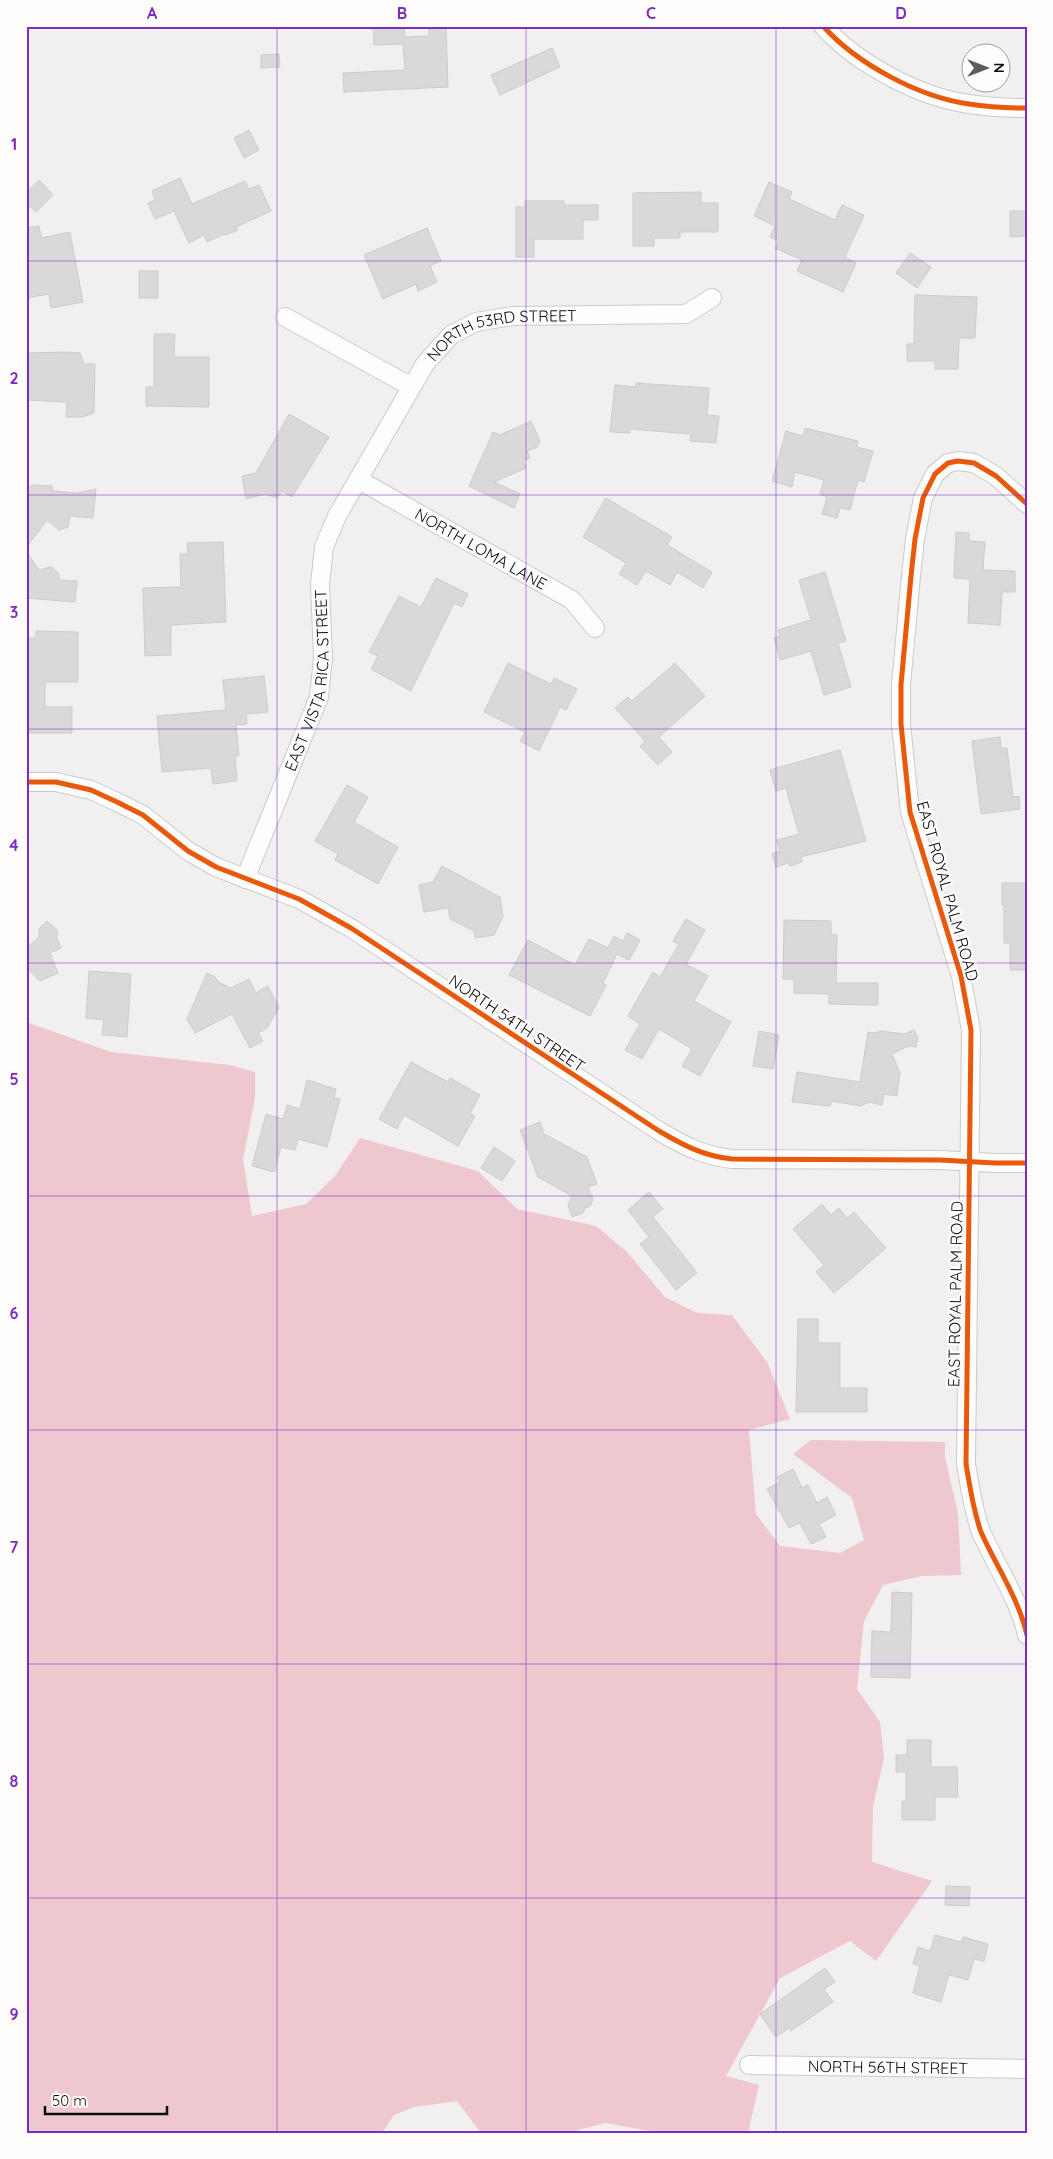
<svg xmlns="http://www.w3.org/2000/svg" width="1053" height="2159" font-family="Quicksand,sans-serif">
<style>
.green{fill:#efc7cf}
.building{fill:#dad8d8;stroke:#cdcbcc}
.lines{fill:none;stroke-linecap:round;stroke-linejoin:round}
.minor-casing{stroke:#cbcaca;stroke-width:20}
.minor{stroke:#fdfdfd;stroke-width:18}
.cycleway-casing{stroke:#fffcfc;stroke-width:8}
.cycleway{stroke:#e8590c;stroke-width:5}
.grid{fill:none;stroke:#7b2cbf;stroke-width:1;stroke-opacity:0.55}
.labels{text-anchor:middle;stroke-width:5;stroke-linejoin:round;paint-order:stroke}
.street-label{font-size:16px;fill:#0e0d0d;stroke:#fffcfc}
.neatline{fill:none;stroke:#7b2cbf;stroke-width:2}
.grid-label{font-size:16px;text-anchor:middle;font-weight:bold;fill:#7b2cbf}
</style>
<rect width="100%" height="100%" fill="#f2eff0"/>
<polygon class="green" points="26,1022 111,1052 230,1065 255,1072 255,1098 243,1159 252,1216 306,1204 335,1176 360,1138 478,1171 517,1209 596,1226 626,1251 665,1297 697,1313 732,1315 767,1362 790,1419 749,1430 756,1514 780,1546 840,1553 864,1540 852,1498 793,1454 811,1440 945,1442 945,1457 958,1513 961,1575 922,1576 883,1585 864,1621 857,1689 880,1722 884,1758 873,1806 872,1862 932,1881 876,1961 850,1941 780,1978 726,2076 759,2085 748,2133 662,2133 605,2123 567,2133 481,2133 457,2101 414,2107 394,2115 382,2133 26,2133"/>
<g class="building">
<polygon points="373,26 404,26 405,37 429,36 429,26 446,26 448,87 344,92 343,73 405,70 403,44 374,45"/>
<polygon points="552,48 560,67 500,95 491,75"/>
<polygon points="279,54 280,67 261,68 261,55"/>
<polygon points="249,130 259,150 244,158 234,138"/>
<polygon points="180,178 192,204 245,181 249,189 259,185 271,211 236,227 238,230 225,235 224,234 207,242 204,235 189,243 174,211 155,219 148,203 155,200 152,191"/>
<polygon points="39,180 53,195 36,212 26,203 26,193"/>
<polygon points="769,182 792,192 789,199 835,220 842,205 864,215 845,257 856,263 843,292 797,271 802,260 775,248 779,241 770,237 775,226 754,216"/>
<polygon points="701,192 701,203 718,203 718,232 680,232 680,238 654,238 654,246 633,246 633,193"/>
<polygon points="525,201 564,201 564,205 598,205 598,220 583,220 583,239 534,239 534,257 516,257 516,207 525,207"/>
<polygon points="1010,211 1027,211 1027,236 1010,237"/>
<polygon points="39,226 41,238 70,232 83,302 51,308 49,294 26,298 26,228"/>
<polygon points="427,228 441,261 430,266 437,282 418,291 416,284 383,299 364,255"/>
<polygon points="910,253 931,267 917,288 896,273"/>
<rect x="139" y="271" width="19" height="27"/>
<polygon points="915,295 977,297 975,338 959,338 958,369 935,369 935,361 907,361 907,344 914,344"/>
<polygon points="154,334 175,334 174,357 209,357 209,407 146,406 146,387 154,387"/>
<polygon points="68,352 80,353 84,364 95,364 94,413 83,417 66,417 67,402 26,400 26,353"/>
<polygon points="636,383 709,388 707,415 719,416 716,443 690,441 691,434 630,429 630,433 610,432 615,385 636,387"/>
<polygon points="289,414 329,437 292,497 282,491 277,498 265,494 246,499 242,476 256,473"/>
<polygon points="531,421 540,441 537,447 527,451 530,458 523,461 526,468 494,482 520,494 514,508 469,486 493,432 500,435"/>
<polygon points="805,428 858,441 857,447 873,451 864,482 858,480 850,510 840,508 837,518 822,514 827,497 820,494 824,480 795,472 792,487 772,481 786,431 803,436"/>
<polygon points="33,485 52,486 53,491 77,493 96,489 93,518 70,516 68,527 59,530 47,520 26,548 26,489"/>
<polygon points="606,498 672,537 667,545 712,572 703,588 677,572 670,585 646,571 637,585 619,574 626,563 583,537"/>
<polygon points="956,532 969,533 969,541 985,542 983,570 1015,571 1015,592 1002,592 1000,625 968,623 970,579 954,578"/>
<polygon points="223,542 226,622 171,625 171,655 145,656 143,588 181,587 180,554 188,554 187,543"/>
<polygon points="26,551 39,570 51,567 58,573 60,580 77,581 75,602 26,598"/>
<polygon points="825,572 846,641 838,643 851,687 824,695 811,651 780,660 774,638 780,636 778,630 811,620 799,580"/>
<polygon points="436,578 468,594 462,607 454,603 411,691 371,669 378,656 369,652 399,596 421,607"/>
<polygon points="36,631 78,632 78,682 45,682 45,707 72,707 72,733 26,733 26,638 36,638"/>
<polygon points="508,663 551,684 554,678 577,689 566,710 560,707 539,751 520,741 525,732 484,712"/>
<polygon points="675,663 705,696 659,737 672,752 658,765 640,746 645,741 615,708 628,697 632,701"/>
<polygon points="264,676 268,712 246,714 247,724 236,725 239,756 235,756 237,781 213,784 211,768 162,772 157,716 226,710 223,680"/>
<polygon points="1000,737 1001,748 1007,748 1013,797 1019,796 1020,809 981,814 972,741"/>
<polygon points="840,750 866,841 801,857 802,862 790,866 789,863 776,867 772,854 780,851 777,840 799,834 786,788 776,791 770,770"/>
<polygon points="347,785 368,797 354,822 398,847 378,884 335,860 338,854 315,841"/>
<polygon points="442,866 500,897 503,916 494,935 475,938 474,931 450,919 448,908 424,912 419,885 433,882"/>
<polygon points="1002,883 1027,883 1027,970 1010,970 1010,943 1004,943 1004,905 1002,905"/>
<polygon points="686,919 705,930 686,964 708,976 694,1001 731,1022 700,1076 682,1066 692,1049 659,1029 642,1059 625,1050 640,1024 628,1016 653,972 660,977 679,944 673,941"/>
<polygon points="784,920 831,921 831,935 837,935 836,983 878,983 878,1005 829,1004 829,994 794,993 794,979 783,979"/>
<polygon points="47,921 57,930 57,939 61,948 50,953 58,973 40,981 26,967 26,948 39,938 39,929"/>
<polygon points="627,933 640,940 629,960 617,954 603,983 606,985 590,1016 509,975 528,940 575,965 589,939 608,948 614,936 623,941"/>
<polygon points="89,971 131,974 127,1037 102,1035 104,1020 86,1018"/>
<polygon points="207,973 215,977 218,982 231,988 249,979 256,993 268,986 279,1007 267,1028 258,1033 263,1041 250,1048 232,1014 195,1033 187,1019"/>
<polygon points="914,1030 918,1038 916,1047 908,1046 892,1054 900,1073 897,1096 884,1094 882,1105 869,1102 861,1106 831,1101 830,1106 792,1102 797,1072 860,1082 868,1032 875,1033 881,1031 904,1034"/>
<polygon points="759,1031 779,1035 773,1069 753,1066"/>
<polygon points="411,1062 448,1082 450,1078 480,1095 470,1114 475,1116 458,1146 404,1115 397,1129 379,1119"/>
<polygon points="307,1080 336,1089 334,1098 340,1099 327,1147 298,1139 295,1150 281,1147 274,1172 252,1166 266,1114 283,1119 287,1105 300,1109"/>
<polygon points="540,1122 544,1134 587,1157 597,1184 588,1187 593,1200 590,1206 585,1208 583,1213 572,1217 568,1205 572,1196 538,1177 520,1130"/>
<polygon points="494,1147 515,1161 502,1181 481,1168"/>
<polygon points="649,1192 663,1209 653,1217 697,1273 676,1290 640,1244 649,1237 628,1210"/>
<polygon points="822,1204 831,1215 839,1208 847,1218 854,1212 886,1248 834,1293 816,1272 824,1265 793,1229"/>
<polygon points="798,1319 818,1319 818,1343 840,1343 840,1388 867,1388 867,1412 796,1412"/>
<polygon points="793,1469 802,1488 808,1485 817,1503 827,1497 836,1515 819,1524 826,1537 811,1544 800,1523 789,1528 767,1489 780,1482 777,1477"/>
<polygon points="892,1592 912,1593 910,1678 871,1677 872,1631 891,1632"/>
<polygon points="907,1740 931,1740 931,1767 957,1767 958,1797 935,1797 935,1820 902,1820 902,1801 906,1801 906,1772 896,1772 896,1755 907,1755"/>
<polygon points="946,1886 970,1887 969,1906 945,1905"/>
<polygon points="935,1935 961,1942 963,1937 988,1944 984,1961 974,1959 968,1980 949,1975 941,2002 913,1993 920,1966 913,1964 918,1947 930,1951"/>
<polygon points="825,1968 835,1982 824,1989 833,2002 791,2031 789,2028 776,2037 760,2014"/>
</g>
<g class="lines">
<defs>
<g id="minor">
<path d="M823 26C857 64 919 97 969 104 988 107 1008 108 1027 108"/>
<polyline points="285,317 410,386"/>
<path id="s1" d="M359 480 572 600 595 628"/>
<path d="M1027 504 996 476 974 463 958 461 948 463 935 474 923 498 915 539 911 576 901 685V724L910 812 961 976 971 1030 966 1464C970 1487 973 1510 981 1532 996 1566 1019 1599 1027 1635"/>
<path d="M26 782H56L91 790 117 802 143 815 188 851 216 867 299 899 351 928 659 1131C683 1145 703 1156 732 1159L940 1160 995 1163H1027"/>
<path id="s2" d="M245 879 319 697 323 658 320 585 324 547 337 516 425 364 451 335 476 322 513 316 686 314 712 298"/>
<path id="s3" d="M749 2065 1027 2069"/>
</g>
</defs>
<use href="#minor" class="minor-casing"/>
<use href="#minor" class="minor"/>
<defs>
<g id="cycleway">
<path d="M823 26C857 64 919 97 969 104 988 107 1008 108 1027 108"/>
<path d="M1027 504 996 476 974 463 958 461 948 463 935 474 923 498 915 539 911 576 901 685V724L910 812 961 976 971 1030 966 1464C970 1487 973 1510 981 1532 996 1566 1019 1599 1027 1635"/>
<path d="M26 782H56L91 790 117 802 143 815 188 851 216 867 299 899 351 928 659 1131C683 1145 703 1156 732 1159L940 1160 995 1163H1027"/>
</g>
</defs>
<use href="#cycleway" class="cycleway-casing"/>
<use href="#cycleway" class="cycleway"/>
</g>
<path class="grid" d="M277 26V2133M526 26V2133M776 26V2133M26 261H1027M26 495H1027M26 729H1027M26 963H1027M26 1196H1027M26 1430H1027M26 1664H1027M26 1898H1027"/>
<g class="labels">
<g class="street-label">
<text dy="6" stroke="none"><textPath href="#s2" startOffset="644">NORTH 53RD STREET</textPath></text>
<text dy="6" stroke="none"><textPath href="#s1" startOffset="140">NORTH LOMA LANE</textPath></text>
<text dy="6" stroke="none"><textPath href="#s2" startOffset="211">EAST VISTA RICA STREET</textPath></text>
<text transform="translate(948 891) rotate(74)" y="6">EAST ROYAL PALM ROAD</text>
<text transform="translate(517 1023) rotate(34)" y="6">NORTH 54TH STREET</text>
<text transform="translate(955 1294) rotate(-89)" y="6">EAST ROYAL PALM ROAD</text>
<text dy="6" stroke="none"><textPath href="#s3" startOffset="139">NORTH 56TH STREET</textPath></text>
</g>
</g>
<rect width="1053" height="2159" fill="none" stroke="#fffcfc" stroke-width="55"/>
<g transform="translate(986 68) rotate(90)"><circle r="24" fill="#fffcfc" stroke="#9f9c9c"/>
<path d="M0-4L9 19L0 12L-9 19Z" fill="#5e5c5c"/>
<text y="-8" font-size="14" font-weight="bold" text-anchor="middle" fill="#0e0d0d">N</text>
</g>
<path d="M45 2106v8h122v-8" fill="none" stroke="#0e0d0d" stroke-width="2.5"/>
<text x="52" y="2106" font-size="15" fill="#0e0d0d" stroke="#fffcfc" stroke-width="4" paint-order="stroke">50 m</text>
<rect x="28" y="28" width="998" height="2104" class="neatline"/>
<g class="grid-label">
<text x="152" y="19">A</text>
<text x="402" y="19">B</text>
<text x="651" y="19">C</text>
<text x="901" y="19">D</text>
<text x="14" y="150">1</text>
<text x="14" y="384">2</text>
<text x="14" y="618">3</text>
<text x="14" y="851">4</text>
<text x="14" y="1085">5</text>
<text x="14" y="1319">6</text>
<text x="14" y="1553">7</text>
<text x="14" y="1787">8</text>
<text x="14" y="2020">9</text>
</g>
</svg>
